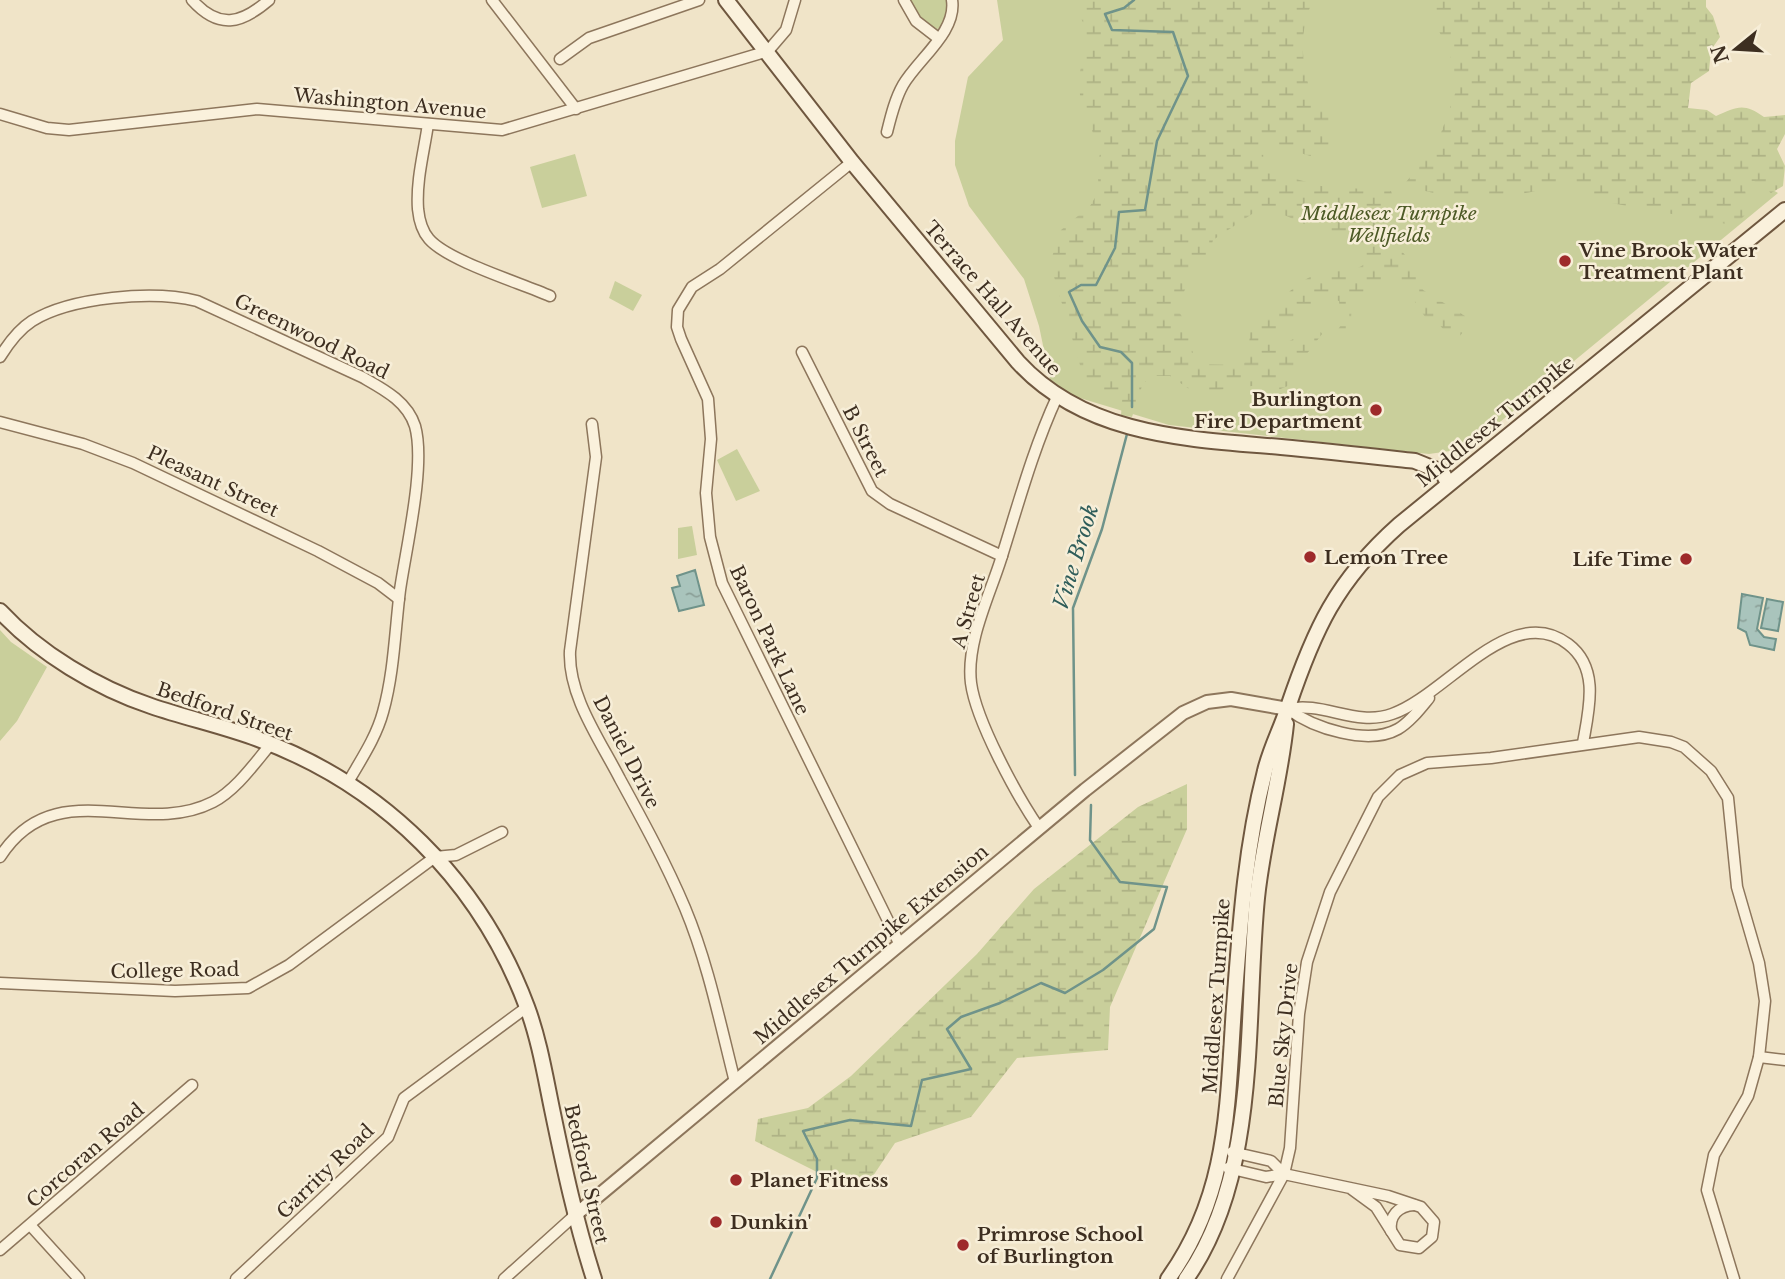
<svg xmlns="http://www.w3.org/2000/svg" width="1785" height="1279" font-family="'Libre Baskerville',serif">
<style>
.green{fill:#c9cf9b}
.wetland{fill:url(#wetland-marsh);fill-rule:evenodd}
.water{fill:url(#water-ripples);stroke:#6f938a;stroke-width:2}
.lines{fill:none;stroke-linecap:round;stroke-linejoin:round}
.stream{stroke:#6f938a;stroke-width:2.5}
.minor-casing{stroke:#8d765c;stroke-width:13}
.tertiary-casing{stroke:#8d765c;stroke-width:16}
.secondary-casing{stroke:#6f573f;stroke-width:18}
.minor{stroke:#faf1dc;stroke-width:10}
.tertiary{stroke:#faf1dc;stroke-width:12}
.secondary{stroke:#faf1dc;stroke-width:14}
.poi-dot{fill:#9e2a2b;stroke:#f7eed8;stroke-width:2.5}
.labels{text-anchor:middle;stroke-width:5;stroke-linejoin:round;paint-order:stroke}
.street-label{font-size:19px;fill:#3d2e20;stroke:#f7eed8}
.park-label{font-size:19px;font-style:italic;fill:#4d5a26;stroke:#f7eed8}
.poi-label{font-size:19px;font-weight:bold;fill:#3d2e20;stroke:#f7eed8;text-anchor:start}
.water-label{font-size:21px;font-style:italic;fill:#2f5d5a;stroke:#f7eed8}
</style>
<defs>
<pattern id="wetland-marsh" width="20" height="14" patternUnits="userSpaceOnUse" patternTransform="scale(1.75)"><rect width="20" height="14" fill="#c9cf9b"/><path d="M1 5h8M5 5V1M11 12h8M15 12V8" fill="none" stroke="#aeb285"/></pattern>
<pattern id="water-ripples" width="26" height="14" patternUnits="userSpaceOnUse" patternTransform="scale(1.75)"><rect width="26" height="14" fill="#a9c4bc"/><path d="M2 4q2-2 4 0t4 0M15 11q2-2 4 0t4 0" fill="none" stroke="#8ba098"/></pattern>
</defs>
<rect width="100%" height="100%" fill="#f0e4c8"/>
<g class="green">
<path d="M907 0H947C950 13 945 24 935 31L923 25Z"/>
<polygon points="997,0 1596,0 1693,144 1778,193 1483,436 1457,450 1429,454 1169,425 1070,395 1050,379 1039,326 1024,279 969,206 955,165 955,141 968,77 1003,40"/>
<polygon points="575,154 587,196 542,208 530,167"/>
<polygon points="615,281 642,295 633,311 609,298"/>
<polygon points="737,449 760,491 736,501 717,460"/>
<polygon points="692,526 697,555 678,559 678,528"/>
<polygon points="0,630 11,642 47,667 17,721 0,741"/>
</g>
<g class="wetland">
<path d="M1081 0H1313C1298 33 1301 66 1313 99L1331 108 1329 152C1313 166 1288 143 1269 143L1263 151 1264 173 1278 174 1321 186 1391 191C1396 204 1384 211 1386 223 1388 234 1410 264 1419 269L1423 290 1465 316 1467 327 1459 337 1449 336 1437 322 1425 317 1402 282 1390 275 1366 290 1361 300 1352 305C1350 322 1354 335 1335 344L1333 337 1341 325 1339 301C1319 295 1315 306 1300 315 1288 322 1280 321 1274 336L1279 345C1293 341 1305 331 1319 328L1322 334 1296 368 1295 383 1266 395 1260 385 1195 393 1170 376H1150L1142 386 1132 417 1121 415 1123 390C1108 392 1097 396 1085 382L1050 263 1061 230 1090 206 1099 191 1097 166 1100 154 1080 95 1079 76 1086 45V29L1079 14ZM1264 206 1359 248 1365 260 1363 265C1351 274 1329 268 1314 275 1289 286 1275 310 1251 322L1248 357 1243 365 1197 364 1192 350 1190 328 1176 308 1194 271 1209 256 1213 240Z"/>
<path d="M1433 0H1706V7L1713 16 1720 37 1711 50 1709 71 1691 83 1688 108 1707 110 1716 116C1736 107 1744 102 1764 117L1785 115V134L1777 149 1785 166 1783 186 1771 193 1754 181 1744 182 1748 212 1738 222 1727 224 1600 201 1566 182C1526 199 1448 203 1407 185L1406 182 1436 147 1457 88 1451 58 1431 13Z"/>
<polygon points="1187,784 1187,829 1110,1007 1108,1050 1017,1058 971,1117 895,1143 871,1179 835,1181 755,1141 758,1119 808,1108 851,1076 977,954 1034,889 1138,807"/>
</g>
<g class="water">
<polygon points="695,570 704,605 679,611 672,588 680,586 677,576"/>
<polygon points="1742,594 1763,598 1757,629 1764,637 1776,639 1774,650 1750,645 1746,632 1738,628"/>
<polygon points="1767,599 1783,602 1778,631 1761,628"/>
</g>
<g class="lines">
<g class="stream">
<polyline points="1132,407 1132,363 1121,352 1100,347 1082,321 1069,292 1081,285 1096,285 1115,248 1119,212 1145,210 1157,141 1188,76 1173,32 1112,30 1105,14 1124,8 1134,0"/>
<polyline points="1075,775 1073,608 1102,529 1127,434"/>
<polyline points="770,1279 817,1178 817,1159 803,1131 850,1120 911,1126 922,1080 971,1069 947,1029 961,1017 1000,1003 1041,983 1065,993 1103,970 1154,929 1167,887 1120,882 1090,840 1091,805"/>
</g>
<defs>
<g id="minor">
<path d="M192 0C219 30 241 24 269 0"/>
<polyline points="492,0 576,109"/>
<polyline points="904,0 916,21 938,38"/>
<polyline points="560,59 589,38 699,0"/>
<polyline points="0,114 47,128 69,130 257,109 502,130 768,51 786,30 795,0"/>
<path d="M428 124C424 152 416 180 418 209 419 219 422 231 429 239 448 261 521 283 550 296"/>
<path d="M887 132C891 116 895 99 903 85 918 59 957 32 952 0"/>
<polyline points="852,162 720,269 692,287 678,310 677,327 681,339 708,399 711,439 706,493 710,537 722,583 900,945"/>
<polyline points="802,352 872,491 890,504 1002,556"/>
<path d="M0 357C8 344 18 330 32 321 71 297 153 290 197 301L362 377C383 389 407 401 415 426 426 465 406 548 400 590 395 630 394 673 383 712 376 738 360 761 347 784"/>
<polyline points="0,422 83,444 133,463 318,551 378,583 399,599"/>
<path d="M592 424 596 457 570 651C568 696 600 740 620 779 643 821 666 863 685 908 708 963 720 1023 735 1082"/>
<path d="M1288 709C1323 701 1356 727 1392 714 1445 696 1511 600 1568 644 1600 668 1589 709 1583 743"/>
<path d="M1288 709C1313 728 1368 746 1398 729 1410 722 1420 709 1429 698"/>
<path d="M1039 828C1017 796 976 721 971 683 966 643 989 597 1001 559 1018 505 1033 449 1057 397"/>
<path d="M0 857C55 771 141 839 213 802 236 790 254 764 270 745"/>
<polyline points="0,983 175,991 248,988 289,965 435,857 456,855 502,832"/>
<polyline points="1759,1057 1785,1060"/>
<polyline points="1232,1152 1271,1161 1284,1174"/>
<polyline points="1228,1168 1266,1177 1284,1174 1388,1196 1421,1207 1434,1222 1432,1237 1419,1248 1400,1245 1376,1207 1350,1188"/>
<polyline points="30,1225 79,1279"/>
<path d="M1391 1231C1389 1216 1398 1206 1414 1205"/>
<polyline points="0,1250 192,1085"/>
<polyline points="236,1279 388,1137 404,1098 527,1007"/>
<polyline points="504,1279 574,1216"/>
<polyline points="1227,1279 1284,1174 1290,1148 1299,1014 1307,962 1330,892 1378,797 1400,775 1427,763 1491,758 1639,737 1671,742 1684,747 1711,771 1728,798 1737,887 1759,963 1765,1001 1759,1057 1748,1096 1714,1155 1707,1190 1734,1279"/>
</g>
<polyline id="tertiary" points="574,1216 1085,790 1183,713 1207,702 1231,699 1288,709"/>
<g id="secondary">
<path d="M726 0 852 162 1018 362C1086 436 1187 439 1281 447 1326 451 1370 456 1415 461L1442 472 1448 483"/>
<path d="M0 611C39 653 97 688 151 706 186 718 223 726 258 739 383 785 480 881 527 1007 539 1039 545 1075 552 1109 564 1167 576 1223 594 1279"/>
<path d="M1168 1279C1229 1194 1227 1107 1234 1007 1240 928 1245 849 1265 771 1270 749 1281 729 1288 707 1314 630 1336 581 1399 525L1785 210"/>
<path d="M1186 1279C1260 1174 1245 1021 1257 898 1263 839 1280 783 1286 724"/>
</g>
</defs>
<use href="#minor" class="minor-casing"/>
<use href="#tertiary" class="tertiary-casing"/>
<use href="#secondary" class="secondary-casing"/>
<use href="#minor" class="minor"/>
<use href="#tertiary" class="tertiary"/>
<use href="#secondary" class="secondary"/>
</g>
<g class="poi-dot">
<circle cx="1565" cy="261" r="7"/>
<circle cx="1376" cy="410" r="7"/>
<circle cx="1310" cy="557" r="7"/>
<circle cx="1686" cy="559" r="7"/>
<circle cx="736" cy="1180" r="7"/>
<circle cx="716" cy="1222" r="7"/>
<circle cx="963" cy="1245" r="7"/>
</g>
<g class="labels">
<g class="street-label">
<text transform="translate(390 103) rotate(5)" y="7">Washington Avenue</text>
<text transform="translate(993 298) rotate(49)" y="7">Terrace Hall Avenue</text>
<text transform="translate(312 336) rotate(26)" y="7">Greenwood Road</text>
<text transform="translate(1495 421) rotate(-39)" y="7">Middlesex Turnpike</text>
<text transform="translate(866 441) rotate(63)" y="7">B Street</text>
<text transform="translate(213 481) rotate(25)" y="7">Pleasant Street</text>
<text transform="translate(968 611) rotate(-74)" y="7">A Street</text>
<text transform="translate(770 640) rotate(65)" y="7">Baron Park Lane</text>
<text transform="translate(225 711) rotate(19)" y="7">Bedford Street</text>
<text transform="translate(627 752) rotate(63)" y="7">Daniel Drive</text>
<text transform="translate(871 944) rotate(-40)" y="7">Middlesex Turnpike Extension</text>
<text transform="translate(175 970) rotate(-1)" y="7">College Road</text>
<text transform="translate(1216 996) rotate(-86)" y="7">Middlesex Turnpike</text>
<text transform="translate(1283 1035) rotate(-84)" y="7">Blue Sky Drive</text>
<text transform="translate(85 1155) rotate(-41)" y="7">Corcoran Road</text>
<text transform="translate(325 1171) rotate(-44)" y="7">Garrity Road</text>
<text transform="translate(587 1174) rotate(77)" y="7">Bedford Street</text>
</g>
<g class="park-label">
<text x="1389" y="220">Middlesex Turnpike<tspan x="1389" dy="22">Wellfields</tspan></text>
</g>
<g class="poi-label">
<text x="1579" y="257">Vine Brook Water<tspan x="1579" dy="22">Treatment Plant</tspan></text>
<text x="1362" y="406" text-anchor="end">Burlington<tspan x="1362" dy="22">Fire Department</tspan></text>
<text x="1324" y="564">Lemon Tree</text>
<text x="1672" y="566" text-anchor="end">Life Time</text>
<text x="750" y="1187">Planet Fitness</text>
<text x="730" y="1229">Dunkin'</text>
<text x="977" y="1241">Primrose School<tspan x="977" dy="22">of Burlington</tspan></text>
</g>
<g class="water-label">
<text transform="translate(1076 557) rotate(-73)" y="7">Vine Brook</text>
</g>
</g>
<g transform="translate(1736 49) rotate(252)" stroke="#f7eed8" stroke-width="5" paint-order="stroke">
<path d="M0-5L12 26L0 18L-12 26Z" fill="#3d2e20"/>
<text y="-10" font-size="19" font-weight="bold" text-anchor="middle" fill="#3d2e20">N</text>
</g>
</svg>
